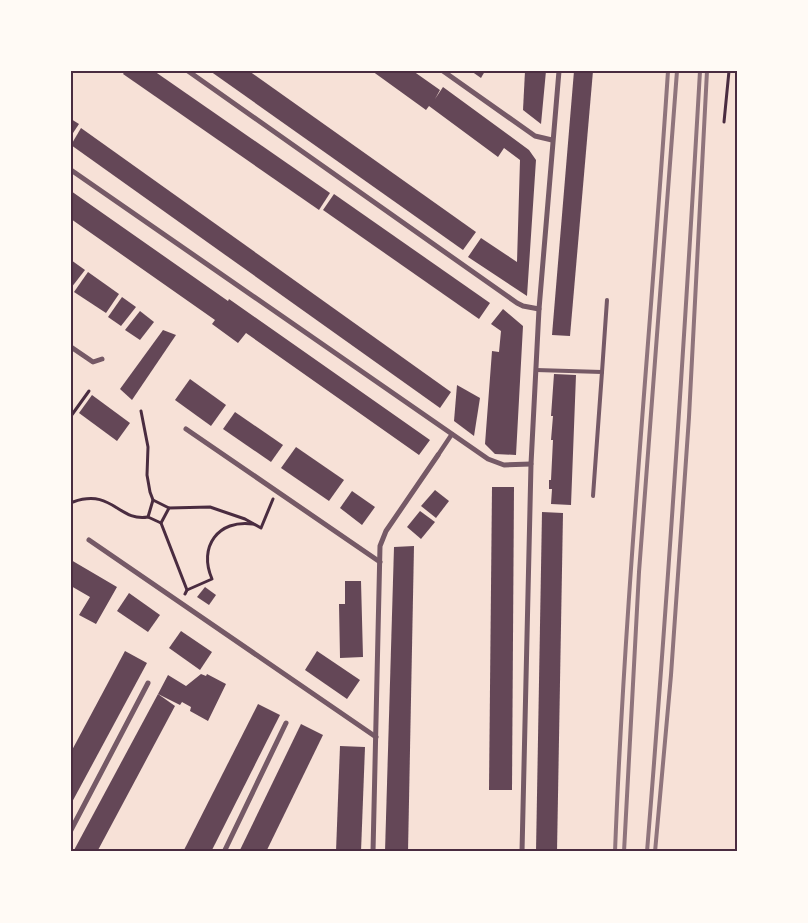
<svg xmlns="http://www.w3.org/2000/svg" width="808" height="923" font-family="Inter,sans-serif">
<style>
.building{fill:#644757}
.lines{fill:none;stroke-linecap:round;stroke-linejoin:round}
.path{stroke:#4a2c40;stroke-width:3}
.service{stroke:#755966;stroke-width:4}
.pedestrian{stroke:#755966;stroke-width:4.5}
.minor{stroke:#755966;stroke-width:5}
.rail{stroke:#8f747c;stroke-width:4}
.neatline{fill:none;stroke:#4a2c40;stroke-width:2}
</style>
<rect width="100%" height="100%" fill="#f7e1d7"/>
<g class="building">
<polygon points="125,71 154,71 330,193 319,210 123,74"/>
<polygon points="210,71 249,71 476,232 463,250"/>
<polygon points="372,71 413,71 440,90 435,99 443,87 529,150 536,160 527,296 468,257 481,238 517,262 520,160 504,148 498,157 429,106 426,110"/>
<polygon points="471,71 485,71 481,78"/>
<polygon points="525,71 546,71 541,124 523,110"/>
<polygon points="574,71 593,71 570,336 552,335"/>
<polygon points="71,119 79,124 71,136"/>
<polygon points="81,128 451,392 440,408 71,145"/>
<polygon points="71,191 228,301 229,299 430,440 419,455 246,333 238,343 212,324 215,320 71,219"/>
<polygon points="334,194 490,303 479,319 323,210"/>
<polygon points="71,260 85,270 71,288"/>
<polygon points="88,272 119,294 106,313 74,292"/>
<polygon points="122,297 136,307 121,326 108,317"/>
<polygon points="503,309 523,326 516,455 495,454 485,444 492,351 499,352 501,331 491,324"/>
<polygon points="140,311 154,322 140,340 125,330"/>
<polygon points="163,330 176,335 132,400 120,389"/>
<polygon points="554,374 576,375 571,505 551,504 552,489 549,489 549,480 551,480 553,440 551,440 553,416 551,416"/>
<polygon points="190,379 226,405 211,426 175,400"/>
<polygon points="457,385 480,398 474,436 454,421"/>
<polygon points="92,395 130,423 117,441 79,413"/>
<polygon points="235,412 283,445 271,462 223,429"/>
<polygon points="296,447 344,480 329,501 281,468"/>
<polygon points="492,487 514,487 512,790 489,790"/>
<polygon points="435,490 449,501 436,518 421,506"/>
<polygon points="352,491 375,507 362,525 340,508"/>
<polygon points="420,511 435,522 421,539 407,527"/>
<polygon points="542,512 563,513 557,852 536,852"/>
<polygon points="414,546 408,852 385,852 394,547"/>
<polygon points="71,560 117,587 96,624 79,615 90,597 71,586"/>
<polygon points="345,581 361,581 363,657 340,658 339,604 345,604"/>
<polygon points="205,587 216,595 209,605 197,597"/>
<polygon points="129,593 160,615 148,632 117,611"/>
<polygon points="181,631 212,652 200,670 169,648"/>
<polygon points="125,651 147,663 71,804 71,752"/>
<polygon points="317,651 360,680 347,699 305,670"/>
<polygon points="201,674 206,676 207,674 226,684 208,721 190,711 191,707 182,702 180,705 158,694 168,675 186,686"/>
<polygon points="158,694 175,706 97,852 73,852"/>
<polygon points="258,704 280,715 211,852 183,852"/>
<polygon points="301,724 323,735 266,852 239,852"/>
<polygon points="340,746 365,747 361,852 336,852"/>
</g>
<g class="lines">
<g class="path">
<polyline points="724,122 729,71"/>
<polyline points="141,411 148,447 147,475 150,492 153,500 169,508"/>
<polyline points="71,416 89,391"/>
<polyline points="153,500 148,517 161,523"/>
<path d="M73 502C113 488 118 522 148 517"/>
<path d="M187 590 212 579C198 547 218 519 253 524"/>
<polyline points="185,594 187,590 161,523 169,508 210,507 245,519 261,528 273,499"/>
</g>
<g class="service">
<polyline points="536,370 602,372 593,496"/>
<polyline points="602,372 607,300"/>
</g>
<polyline class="pedestrian" points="438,455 452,434"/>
<g class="minor">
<polyline points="188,71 517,303 523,306 539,309"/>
<polyline points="443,71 535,136 552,140"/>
<polyline points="71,170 488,459 504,465 531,464"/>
<polyline points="71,347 93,362 102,359"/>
<polyline points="186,429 380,562"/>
<polyline points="89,540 376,737"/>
<polyline points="71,830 148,683"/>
<polyline points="224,852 286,723"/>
<polyline points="373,852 380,546 386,531 438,455"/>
<polyline points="522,852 531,464 539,309 559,71"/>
</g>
<g class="rail">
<path d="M615 852C625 591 651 331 668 71"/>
<polyline points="624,852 639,572 677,71"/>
<path d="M647 852C668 592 685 332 700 71"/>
<polyline points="655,852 671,675 689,417 707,71"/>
</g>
</g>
<rect width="808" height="923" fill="none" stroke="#fffaf5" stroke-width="145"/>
<rect x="72" y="72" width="664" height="778" class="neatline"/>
</svg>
